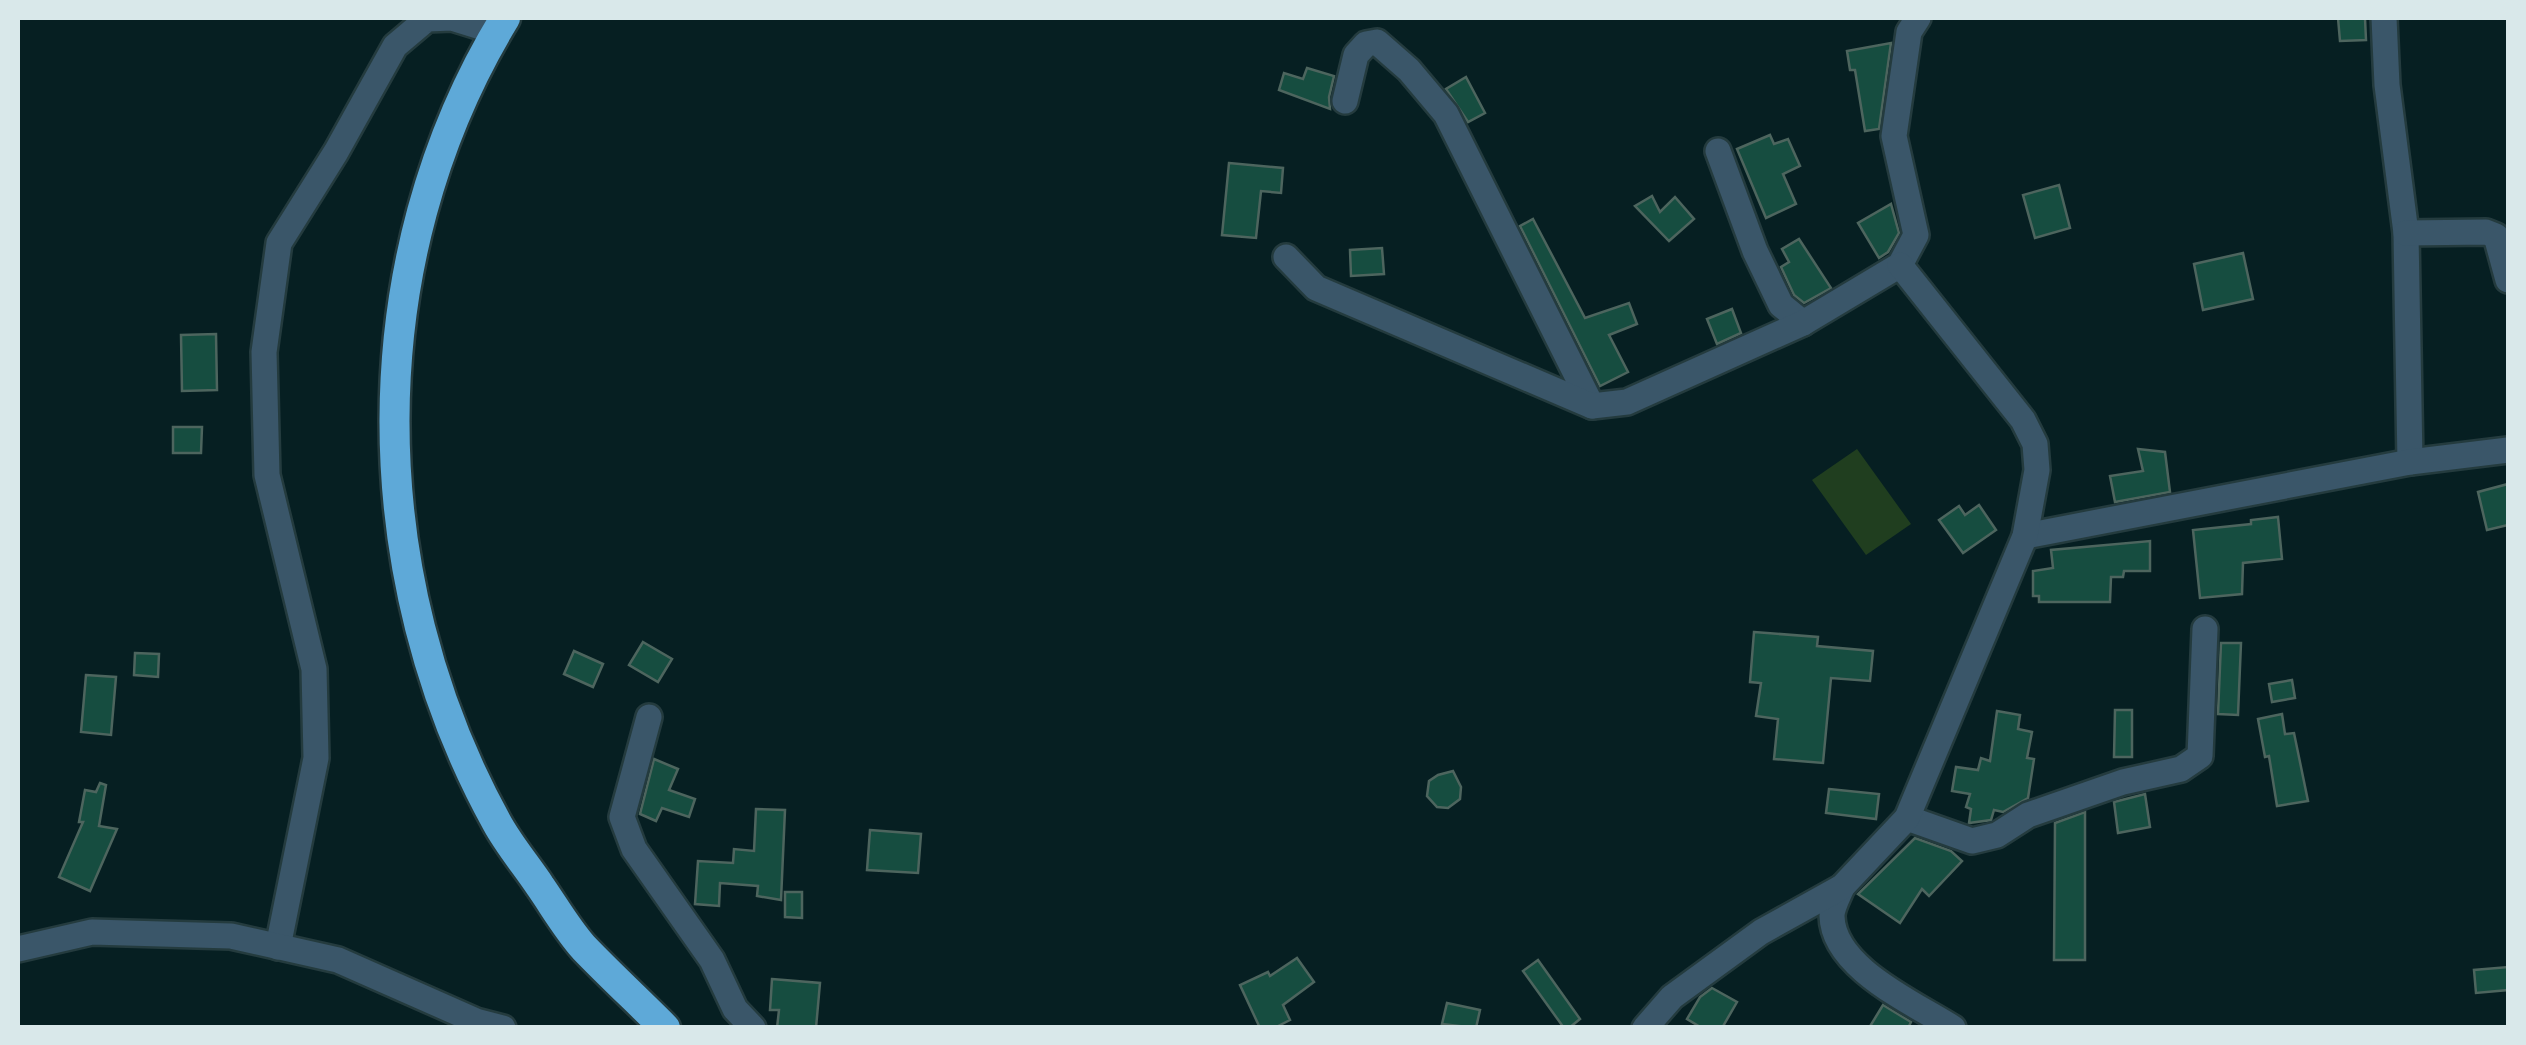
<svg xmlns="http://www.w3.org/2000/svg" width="2526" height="1045" font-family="'Asap Condensed',sans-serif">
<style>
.green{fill:#203e1f}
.building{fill:#164d40;stroke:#4d655e;stroke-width:2.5}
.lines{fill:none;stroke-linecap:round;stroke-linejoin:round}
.street-casing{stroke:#243b3e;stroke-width:30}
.highway-casing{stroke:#243b3e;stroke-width:35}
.street{stroke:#3a5669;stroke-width:25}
.highway{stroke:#5ea9d8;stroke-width:30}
</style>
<rect width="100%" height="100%" fill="#061f22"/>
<polygon class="green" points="1857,449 1911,524 1866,555 1812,480"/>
<g class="building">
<polygon points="2338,18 2365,18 2366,40 2340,41"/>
<polygon points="1891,43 1879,129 1865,131 1855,70 1850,70 1847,51"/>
<polygon points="1307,68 1334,76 1329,97 1330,109 1279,90 1284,73 1303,79"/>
<polygon points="1466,77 1485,113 1468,122 1446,89"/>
<polygon points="1770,135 1774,144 1788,139 1800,166 1783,174 1796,204 1766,218 1737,149"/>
<polygon points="1229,163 1283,168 1281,193 1261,191 1256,238 1222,235"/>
<polygon points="2059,185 2070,228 2035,238 2023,195"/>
<polygon points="1652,196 1660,212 1675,197 1694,219 1669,241 1635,206"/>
<polygon points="1891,204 1899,233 1888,252 1879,258 1858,223"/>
<polygon points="1533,219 1585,318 1629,303 1637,324 1609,335 1628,372 1600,386 1520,226"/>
<polygon points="1799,239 1831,288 1804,303 1794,295 1781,267 1789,262 1782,249"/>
<polygon points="1382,248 1384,274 1351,276 1350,250"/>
<polygon points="2243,253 2253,299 2203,310 2194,264"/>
<polygon points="1732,309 1741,333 1717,344 1707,319"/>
<polygon points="216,334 217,390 182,391 181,335"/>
<polygon points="173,427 202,427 201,453 173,453"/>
<polygon points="2138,449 2165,452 2170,492 2115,502 2110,476 2143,471"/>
<polygon points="2508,484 2508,525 2487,530 2478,492"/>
<polygon points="1979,505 1996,530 1963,553 1939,520 1959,506 1965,515"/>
<polygon points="2278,517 2282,559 2243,563 2242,594 2200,598 2193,530 2251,524 2251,520"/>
<polygon points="2150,541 2150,571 2124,571 2123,577 2111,577 2110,602 2039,602 2039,596 2033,596 2033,571 2053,568 2051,550"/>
<polygon points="1754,632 1818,637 1817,646 1873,651 1870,681 1831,678 1823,763 1774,759 1778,719 1756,716 1761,683 1750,682"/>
<polygon points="643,642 672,659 658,682 629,665"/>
<polygon points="2221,643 2241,643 2238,715 2218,714"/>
<polygon points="574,651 603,664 593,687 564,674"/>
<polygon points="135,653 159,654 158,677 134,675"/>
<polygon points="86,675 116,677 111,735 81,732"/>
<polygon points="2292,680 2295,698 2272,702 2269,684"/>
<polygon points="2115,710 2132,710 2132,757 2114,757"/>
<polygon points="1997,711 2020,715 2018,729 2032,732 2027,758 2034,759 2028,798 2003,812 1994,810 1991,820 1969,823 1971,809 1966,807 1970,794 1952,791 1956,767 1978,770 1981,758 1990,761"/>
<polygon points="2282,714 2285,734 2294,733 2308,801 2277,806 2269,756 2265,757 2258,719"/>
<polygon points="654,759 678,769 669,790 695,799 689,817 662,808 656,821 640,814"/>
<polygon points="1453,771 1461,787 1460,799 1448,808 1437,807 1427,796 1429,781 1438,775"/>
<polygon points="100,783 106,785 99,826 117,829 90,891 59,877 83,822 79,822 85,790 96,792"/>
<polygon points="1829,789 1879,794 1876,819 1826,813"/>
<polygon points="2145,794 2150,827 2118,833 2114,802"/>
<polygon points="756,809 785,810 781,900 757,896 758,886 720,883 719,906 695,904 698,861 733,863 734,849 754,851"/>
<polygon points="2085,812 2085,960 2054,960 2055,823"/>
<polygon points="870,830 921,834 918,873 867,870"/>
<polygon points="1915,838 1951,851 1962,861 1929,896 1922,889 1900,923 1858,894"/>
<polygon points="785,892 802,892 802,918 785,917"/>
<polygon points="1297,958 1314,982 1283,1005 1290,1020 1274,1028 1260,1028 1240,985 1268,972 1270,976"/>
<polygon points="1538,960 1580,1019 1569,1028 1564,1028 1523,971"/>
<polygon points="2508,967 2508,990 2476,993 2474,970"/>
<polygon points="772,979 820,983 816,1028 777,1028 779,1010 770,1010"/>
<polygon points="1712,988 1737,1002 1722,1028 1702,1028 1687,1019 1700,997"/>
<polygon points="1447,1003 1480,1010 1476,1028 1442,1024"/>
<polygon points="1883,1005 1911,1022 1908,1028 1869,1028"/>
</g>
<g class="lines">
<defs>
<g id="street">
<polyline points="2384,18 2387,85 2406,233 2410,462"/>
<polyline points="1345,101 1356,55 1366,44 1377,42 1409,70 1446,114 1592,406"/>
<polyline points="1718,151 1755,251 1781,305 1803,323"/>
<polyline points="2406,233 2486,232 2496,236 2508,280"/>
<polyline points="1286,257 1316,288 1592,406 1627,402 1803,323 1900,265 1916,235 1894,136 1909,32 1918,18"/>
<polyline points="2025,536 2410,462 2508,450"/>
<polyline points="649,717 622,817 634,849 712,960 735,1009 753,1028"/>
<polyline points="1907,818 1972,841 1997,835 2028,815 2123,782 2181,769 2200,756 2205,629"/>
<path d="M1842 887C1839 895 1832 907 1832 916 1833 968 1914 1003 1953 1028"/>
<polyline points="278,947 316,758 314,669 267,475 264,352 279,243 336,152 395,46 427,19 452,18 497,32"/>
<polyline points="18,949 92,932 231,936 338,960 476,1021 503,1028"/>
<polyline points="1645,1028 1672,997 1761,932 1842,887 1907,818 2025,536 2037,470 2035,444 2023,420 1900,265"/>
</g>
<path id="highway" d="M505 18C357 260 361 577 497 823 509 845 526 865 540 886 554 906 567 929 584 948 610 975 638 1001 665 1028"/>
</defs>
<use href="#street" class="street-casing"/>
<use href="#highway" class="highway-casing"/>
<use href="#street" class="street"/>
<use href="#highway" class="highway"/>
</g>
<rect width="2526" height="1045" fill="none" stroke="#d9e8ea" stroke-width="40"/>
</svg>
